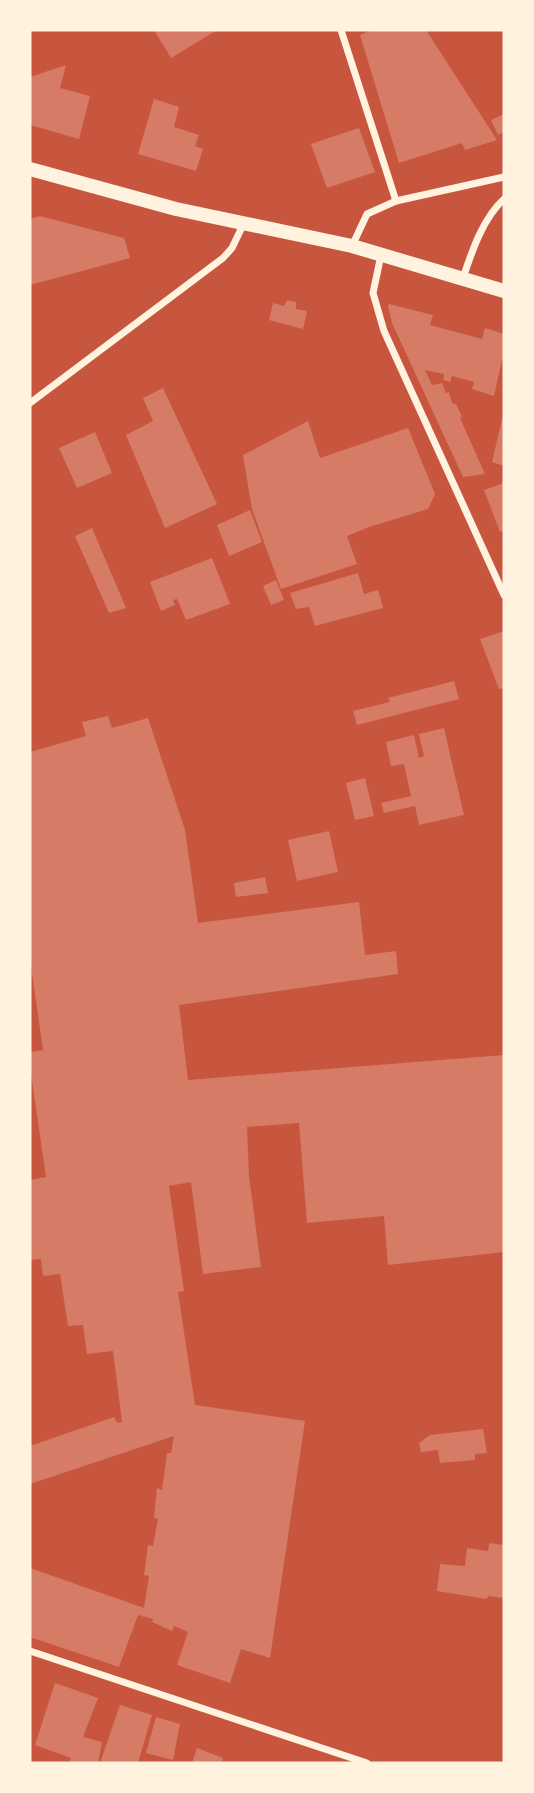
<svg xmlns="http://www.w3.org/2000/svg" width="534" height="1793" font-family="'Noto Serif',serif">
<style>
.building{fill:#d67c66}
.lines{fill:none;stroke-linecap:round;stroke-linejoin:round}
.minor{stroke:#fff3e0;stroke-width:7}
.secondary{stroke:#fff3e0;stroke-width:14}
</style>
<rect width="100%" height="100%" fill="#c8553d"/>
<g class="building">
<polygon points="154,30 217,30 171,58"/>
<polygon points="372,30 426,30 497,140 465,150 462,143 399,163 360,35"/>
<polygon points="66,65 60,88 90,96 79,139 30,125 30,77"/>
<polygon points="154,99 179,107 174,127 199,135 195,146 203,149 196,171 138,154"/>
<polygon points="504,114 504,132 498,135 491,120"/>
<polygon points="359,128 375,172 327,188 311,144"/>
<polygon points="40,216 124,238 130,258 30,285 30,219"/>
<polygon points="287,300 296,302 296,309 307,311 303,329 269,320 273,303 284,306"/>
<polygon points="389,304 433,315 430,325 482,339 485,328 504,334 504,351 494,396 472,389 474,382 452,376 450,382 443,380 444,374 425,370 432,385 442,383 446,393 449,392 452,403 456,404 462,417 460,418 485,474 463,477 392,323 388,306"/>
<polygon points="163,388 217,504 165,528 126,435 153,421 143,398"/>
<polygon points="503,415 504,415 504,466 492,462"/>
<polygon points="308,421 320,458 408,428 435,494 428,509 369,527 347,536 357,564 281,589 252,509 243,455"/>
<polygon points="95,432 112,473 77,488 59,448"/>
<polygon points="504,483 504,531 500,532 484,490"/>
<polygon points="250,510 262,542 229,556 217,525"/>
<polygon points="92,528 126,608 109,613 75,536"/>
<polygon points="212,558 230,604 186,620 177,599 173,600 175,605 161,611 150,582"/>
<polygon points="358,573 364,594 378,590 383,608 315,626 309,607 296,609 290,593"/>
<polygon points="276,580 284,600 271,605 263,586"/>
<polygon points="504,631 504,688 499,689 480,639"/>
<polygon points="454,681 459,699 357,725 353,711 390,702 388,698"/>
<polygon points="108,716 112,728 148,718 185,830 198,923 359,902 365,955 396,951 398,974 179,1005 188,1080 504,1055 504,1252 388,1265 384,1216 307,1223 299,1123 247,1127 249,1176 261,1267 203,1274 191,1182 169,1186 184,1291 178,1292 195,1405 305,1421 270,1658 241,1649 230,1683 177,1665 188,1632 174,1626 172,1631 152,1622 153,1619 138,1615 119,1667 30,1637 30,1568 144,1608 149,1576 144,1575 148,1545 153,1546 158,1519 154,1518 157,1488 162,1490 167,1453 171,1453 174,1436 30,1484 30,1446 114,1417 117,1423 122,1422 113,1351 87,1354 83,1325 68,1326 60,1274 43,1276 41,1259 30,1260 30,1180 46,1177 30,1067 30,1052 43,1050 30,959 30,752 86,736 82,722"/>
<polygon points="444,728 464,815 419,825 415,806 384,813 381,803 411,796 404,764 391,766 386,742 414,735 419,758 424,756 419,734"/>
<polygon points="365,778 374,816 355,820 346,783"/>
<polygon points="329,831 338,872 297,881 288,840"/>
<polygon points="265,877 268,893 236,897 234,883"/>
<polygon points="483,1429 487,1453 475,1454 475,1460 440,1463 438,1450 421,1452 419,1443 430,1435"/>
<polygon points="489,1543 504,1545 504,1598 488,1596 487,1599 437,1591 440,1564 465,1566 467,1548 488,1551"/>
<polygon points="55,1683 98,1698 83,1737 102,1742 98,1763 69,1763 71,1758 35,1745"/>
<polygon points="120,1705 152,1715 138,1763 100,1763"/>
<polygon points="156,1717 180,1724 173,1760 146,1753"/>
<polygon points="197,1748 223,1758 222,1763 192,1763"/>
</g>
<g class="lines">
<g class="minor">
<polyline points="341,30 396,201"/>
<polyline points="352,246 367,214 396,201 504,177"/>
<polyline points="381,255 373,293 384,331 504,595"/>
<path d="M463 278C472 251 483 218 504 199"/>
<polyline points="30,403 223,258 232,248 243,225"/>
<polyline points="30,1651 367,1763"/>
</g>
<polyline class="secondary" points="30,169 176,209 352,246 504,291"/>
</g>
<rect width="534" height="1793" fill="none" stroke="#fff3e0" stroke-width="63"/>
</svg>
